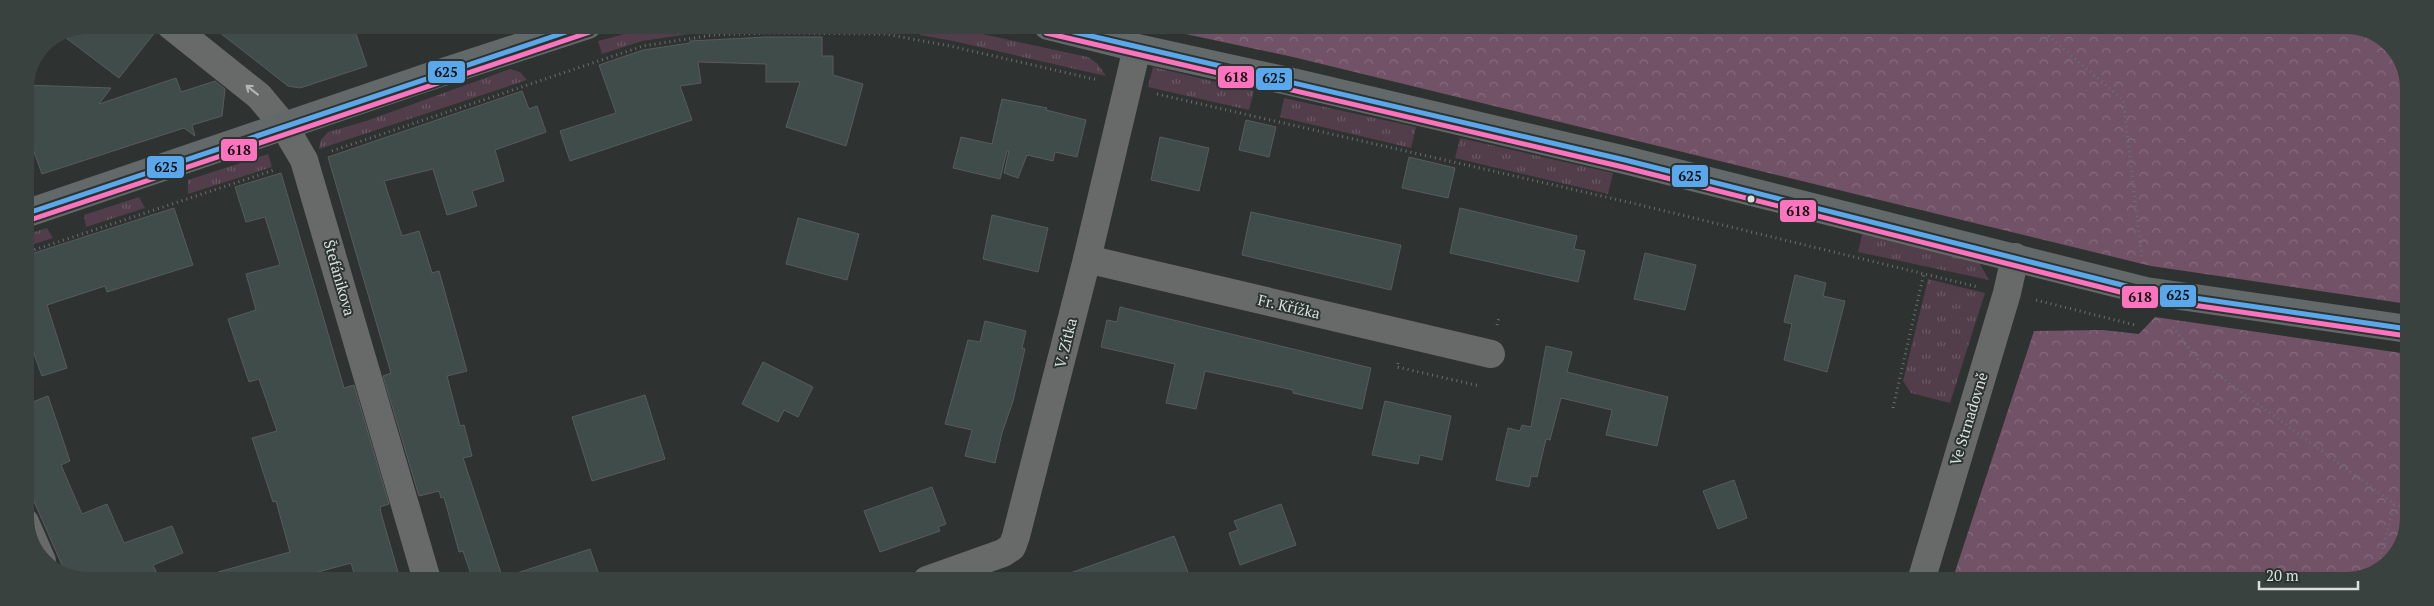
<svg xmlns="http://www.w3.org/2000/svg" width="2434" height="606" font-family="'PT Serif',serif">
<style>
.grass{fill:url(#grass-tufts)}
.forest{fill:url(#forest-crowns)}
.building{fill:#404c4a;stroke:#585b5b}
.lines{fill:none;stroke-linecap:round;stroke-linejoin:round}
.path{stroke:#6c6f6e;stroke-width:3;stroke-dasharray:1 4;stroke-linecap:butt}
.minor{stroke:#676a69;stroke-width:28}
.secondary{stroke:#636968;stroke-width:28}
.bus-1-casing{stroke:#2c3432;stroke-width:9}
.bus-2-casing{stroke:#2c3432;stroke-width:9}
.bus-1{stroke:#5aa8eb;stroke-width:5}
.bus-2{stroke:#fc73be;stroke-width:5}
.oneway{stroke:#b2b7b6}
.bus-dot{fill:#dbe0df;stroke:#2c3432;stroke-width:2}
.labels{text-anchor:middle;stroke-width:4;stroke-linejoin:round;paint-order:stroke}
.street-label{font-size:15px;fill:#dbe0df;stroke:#2c3432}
.line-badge{stroke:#2c3432;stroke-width:2}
.pale-badge-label{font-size:14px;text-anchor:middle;font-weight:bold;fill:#111}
</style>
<defs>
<pattern id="grass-tufts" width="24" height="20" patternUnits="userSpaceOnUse" patternTransform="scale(1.25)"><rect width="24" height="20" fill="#523d4a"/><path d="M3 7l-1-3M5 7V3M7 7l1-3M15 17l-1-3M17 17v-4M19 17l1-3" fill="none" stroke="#6a5964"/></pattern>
<pattern id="forest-crowns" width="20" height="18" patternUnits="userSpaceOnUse" patternTransform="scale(1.25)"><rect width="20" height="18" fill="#725267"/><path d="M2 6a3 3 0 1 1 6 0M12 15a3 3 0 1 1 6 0" fill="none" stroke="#866b7c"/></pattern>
</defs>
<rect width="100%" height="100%" fill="#2e3231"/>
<g class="grass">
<polygon points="659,25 695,25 696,33 642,41 602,54 598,41"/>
<rect x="756" y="25" width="83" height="3"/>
<polygon points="923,25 940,25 1088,57 1098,64 1106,76 953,41 920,35"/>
<polygon points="1153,67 1254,91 1249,110 1148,87"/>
<polygon points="510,69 520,72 527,80 319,149 321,140 328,132 366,121"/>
<polygon points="1284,98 1416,127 1411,148 1280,117"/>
<polygon points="1460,138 1613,173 1608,194 1455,158"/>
<polygon points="268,154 272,167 188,194 188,180"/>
<polygon points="139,197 145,208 86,227 84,215"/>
<polygon points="47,228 53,238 25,247 25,235"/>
<polygon points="1863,230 1977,259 1989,280 1858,252"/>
<polygon points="1928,279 1985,293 1950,403 1911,393 1903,381"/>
</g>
<g class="forest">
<polygon points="1148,26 2359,26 2393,46 2409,83 2408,304 2151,266 1293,57"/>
<polygon points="2155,317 2408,354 2408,531 2387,566 2347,581 1952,581 2034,331 2103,330 2139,334"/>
</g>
<g class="building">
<polygon points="88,25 155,25 156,31 119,78 62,35"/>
<polygon points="210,25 353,25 367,66 300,88 288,86"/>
<polygon points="766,37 822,37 822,56 833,56 833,75 863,84 846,146 786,127 800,82 766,82 766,64 698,62 701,83 680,86 692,120 570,161 560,131 616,113 599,65 643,50 690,43 690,41"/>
<polygon points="176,78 181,92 215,81 225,89 222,116 192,125 195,136 184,128 42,174 25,127 26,85 111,88 99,104"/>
<polygon points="522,91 529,109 537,106 546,132 495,150 504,181 472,191 477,206 447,215 433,169 384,181 402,236 419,231 432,273 439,271 467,371 447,376 460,426 464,425 472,456 463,458 501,573 481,580 473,580 463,551 459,552 444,497 441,498 439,491 419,496 383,376 391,373 328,157"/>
<polygon points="1002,99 1047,108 1046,110 1086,120 1077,157 1055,152 1053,161 1027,155 1018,178 1004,173 1009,151 1007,151 1000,179 953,168 961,137 992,144"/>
<polygon points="1246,120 1276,127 1269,157 1239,150"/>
<polygon points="1160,137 1209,148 1199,191 1151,180"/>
<polygon points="1409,157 1455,168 1448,198 1402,188"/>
<polygon points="281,173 344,388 354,385 389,504 380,507 381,513 398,572 369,580 356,580 351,563 289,580 219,580 218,572 290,552 276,501 273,502 252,438 277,431 259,379 249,382 228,319 256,310 246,274 280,265 265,217 246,222 235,187"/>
<polygon points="174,208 193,265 107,292 105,286 47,305 67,368 42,376 25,329 25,256"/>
<polygon points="1460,208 1577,236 1574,249 1585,251 1578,282 1450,253"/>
<polygon points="1251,212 1401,245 1391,290 1242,255"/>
<polygon points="992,215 1048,228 1038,272 983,259"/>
<polygon points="798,218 859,234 847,280 786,264"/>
<polygon points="1645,253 1696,265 1685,310 1634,299"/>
<polygon points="1795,275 1826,283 1823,296 1845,301 1827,372 1784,360 1792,324 1784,322"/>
<polygon points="1120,307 1371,368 1362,409 1293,393 1293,390 1205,371 1196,409 1166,403 1175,364 1101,347 1107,320 1117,322"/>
<polygon points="985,321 1026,331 1022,348 1025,349 1013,401 1002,433 995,463 965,456 972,430 945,424 968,340 980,342"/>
<polygon points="1546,346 1572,352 1567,372 1668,397 1657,446 1606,435 1612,410 1561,398 1550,440 1546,439 1537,477 1531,476 1529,487 1496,480 1508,428 1520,431 1522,425 1531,427"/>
<polygon points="763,362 813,387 798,417 784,410 778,422 742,404"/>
<polygon points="645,395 665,459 592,481 572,417"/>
<polygon points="48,396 70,461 61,465 82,514 107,504 124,543 172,526 183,553 153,565 160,580 75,580 66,574 25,481 25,405"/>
<polygon points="1385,401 1451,416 1442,460 1420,455 1418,464 1372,455"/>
<polygon points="1734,480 1747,518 1718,529 1703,491"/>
<polygon points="932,487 946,524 938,527 940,531 880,552 864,511"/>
<polygon points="1281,504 1296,545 1240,565 1229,533 1238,530 1234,521"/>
<polygon points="1174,536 1191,580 1059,580 1059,577"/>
<polygon points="590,549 601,580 512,580 511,575"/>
</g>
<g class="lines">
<g class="path">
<polyline points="2037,26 2123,100 2142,258"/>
<polyline points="1157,94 1632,203 1978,287"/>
<polyline points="332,151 643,46 713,35 767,33 885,34 950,46 1098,80"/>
<polyline points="25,253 274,170"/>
<polyline points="2036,300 2135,325"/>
<polyline points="1497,325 1499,318"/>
<polyline points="2173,327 2199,361 2394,504 2378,569"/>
<polyline points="1398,363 1397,367 1480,386"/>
<polyline points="1893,408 1924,273"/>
<polyline points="2394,504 2408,510"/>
<polyline points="877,580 898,573"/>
</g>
<g class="minor">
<polyline points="170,25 259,96 284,126 304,160 427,580"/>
<polyline points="1087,259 1491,354"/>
<polyline points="25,522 42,561"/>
<polyline points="927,580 1003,553 1012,547 1016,536 1087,259 1137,48"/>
<polyline points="1921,581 2007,293 2015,257"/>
</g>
<g class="secondary">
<polyline points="1048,26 1137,48 1288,81 1625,160 2146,291 2408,329"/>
<polyline points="25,214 431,76 588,25"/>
</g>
<defs>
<g id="bus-1">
<polyline points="1048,26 1625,160 2146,291 2408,329"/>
<polyline points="25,214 587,25"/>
</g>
<g id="bus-2">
<polyline points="1046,33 1623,167 2144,298 2407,336"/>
<polyline points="27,221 590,32"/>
</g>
</defs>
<use href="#bus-1" class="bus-1-casing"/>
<use href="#bus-2" class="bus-2-casing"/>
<use href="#bus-1" class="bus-1"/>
<use href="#bus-2" class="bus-2"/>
</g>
<defs><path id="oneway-shaft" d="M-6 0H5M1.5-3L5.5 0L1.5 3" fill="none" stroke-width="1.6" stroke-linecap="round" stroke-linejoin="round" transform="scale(1.25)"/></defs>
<use class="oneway" href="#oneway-shaft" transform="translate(252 90) rotate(-142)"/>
<circle class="bus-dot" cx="1751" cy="199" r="4.5"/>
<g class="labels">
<g class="street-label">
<text transform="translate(339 278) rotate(74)" y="5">Štefánikova</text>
<text transform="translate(1289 307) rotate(13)" y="5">Fr. Křížka</text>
<text transform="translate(1066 343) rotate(-76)" y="5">V. Zítka</text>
<text transform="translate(1969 419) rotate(-73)" y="5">Ve Strnadovně</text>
</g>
</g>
<path d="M0 0H2434V606H0ZM88 34H2346A54 54 0 0 1 2400 88V518A54 54 0 0 1 2346 572H88A54 54 0 0 1 34 518V88A54 54 0 0 1 88 34Z" fill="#3a4240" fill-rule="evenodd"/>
<g class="line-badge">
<rect x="427" y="60" width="39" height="24" rx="5" fill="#5aa8eb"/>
<rect x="1217" y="65" width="38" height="24" rx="5" fill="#fc73be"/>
<rect x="1255" y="67" width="38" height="24" rx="5" fill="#5aa8eb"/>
<rect x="220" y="138" width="38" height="24" rx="5" fill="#fc73be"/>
<rect x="146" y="155" width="39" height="24" rx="5" fill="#5aa8eb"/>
<rect x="1671" y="164" width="38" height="24" rx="5" fill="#5aa8eb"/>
<rect x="1779" y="199" width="38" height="24" rx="5" fill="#fc73be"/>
<rect x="2159" y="284" width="38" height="24" rx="5" fill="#5aa8eb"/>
<rect x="2121" y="285" width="38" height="24" rx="5" fill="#fc73be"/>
</g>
<g class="pale-badge-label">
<text x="446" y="77">625</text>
<text x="1236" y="82">618</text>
<text x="1274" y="83">625</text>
<text x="239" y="155">618</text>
<text x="166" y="172">625</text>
<text x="1690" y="181">625</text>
<text x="1798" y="216">618</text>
<text x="2178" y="300">625</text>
<text x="2140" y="302">618</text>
</g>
<path d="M2259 581v8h99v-8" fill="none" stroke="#dbe0df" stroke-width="2.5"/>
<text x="2266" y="581" font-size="15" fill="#dbe0df" stroke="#2c3432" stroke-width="4" paint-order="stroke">20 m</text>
</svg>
